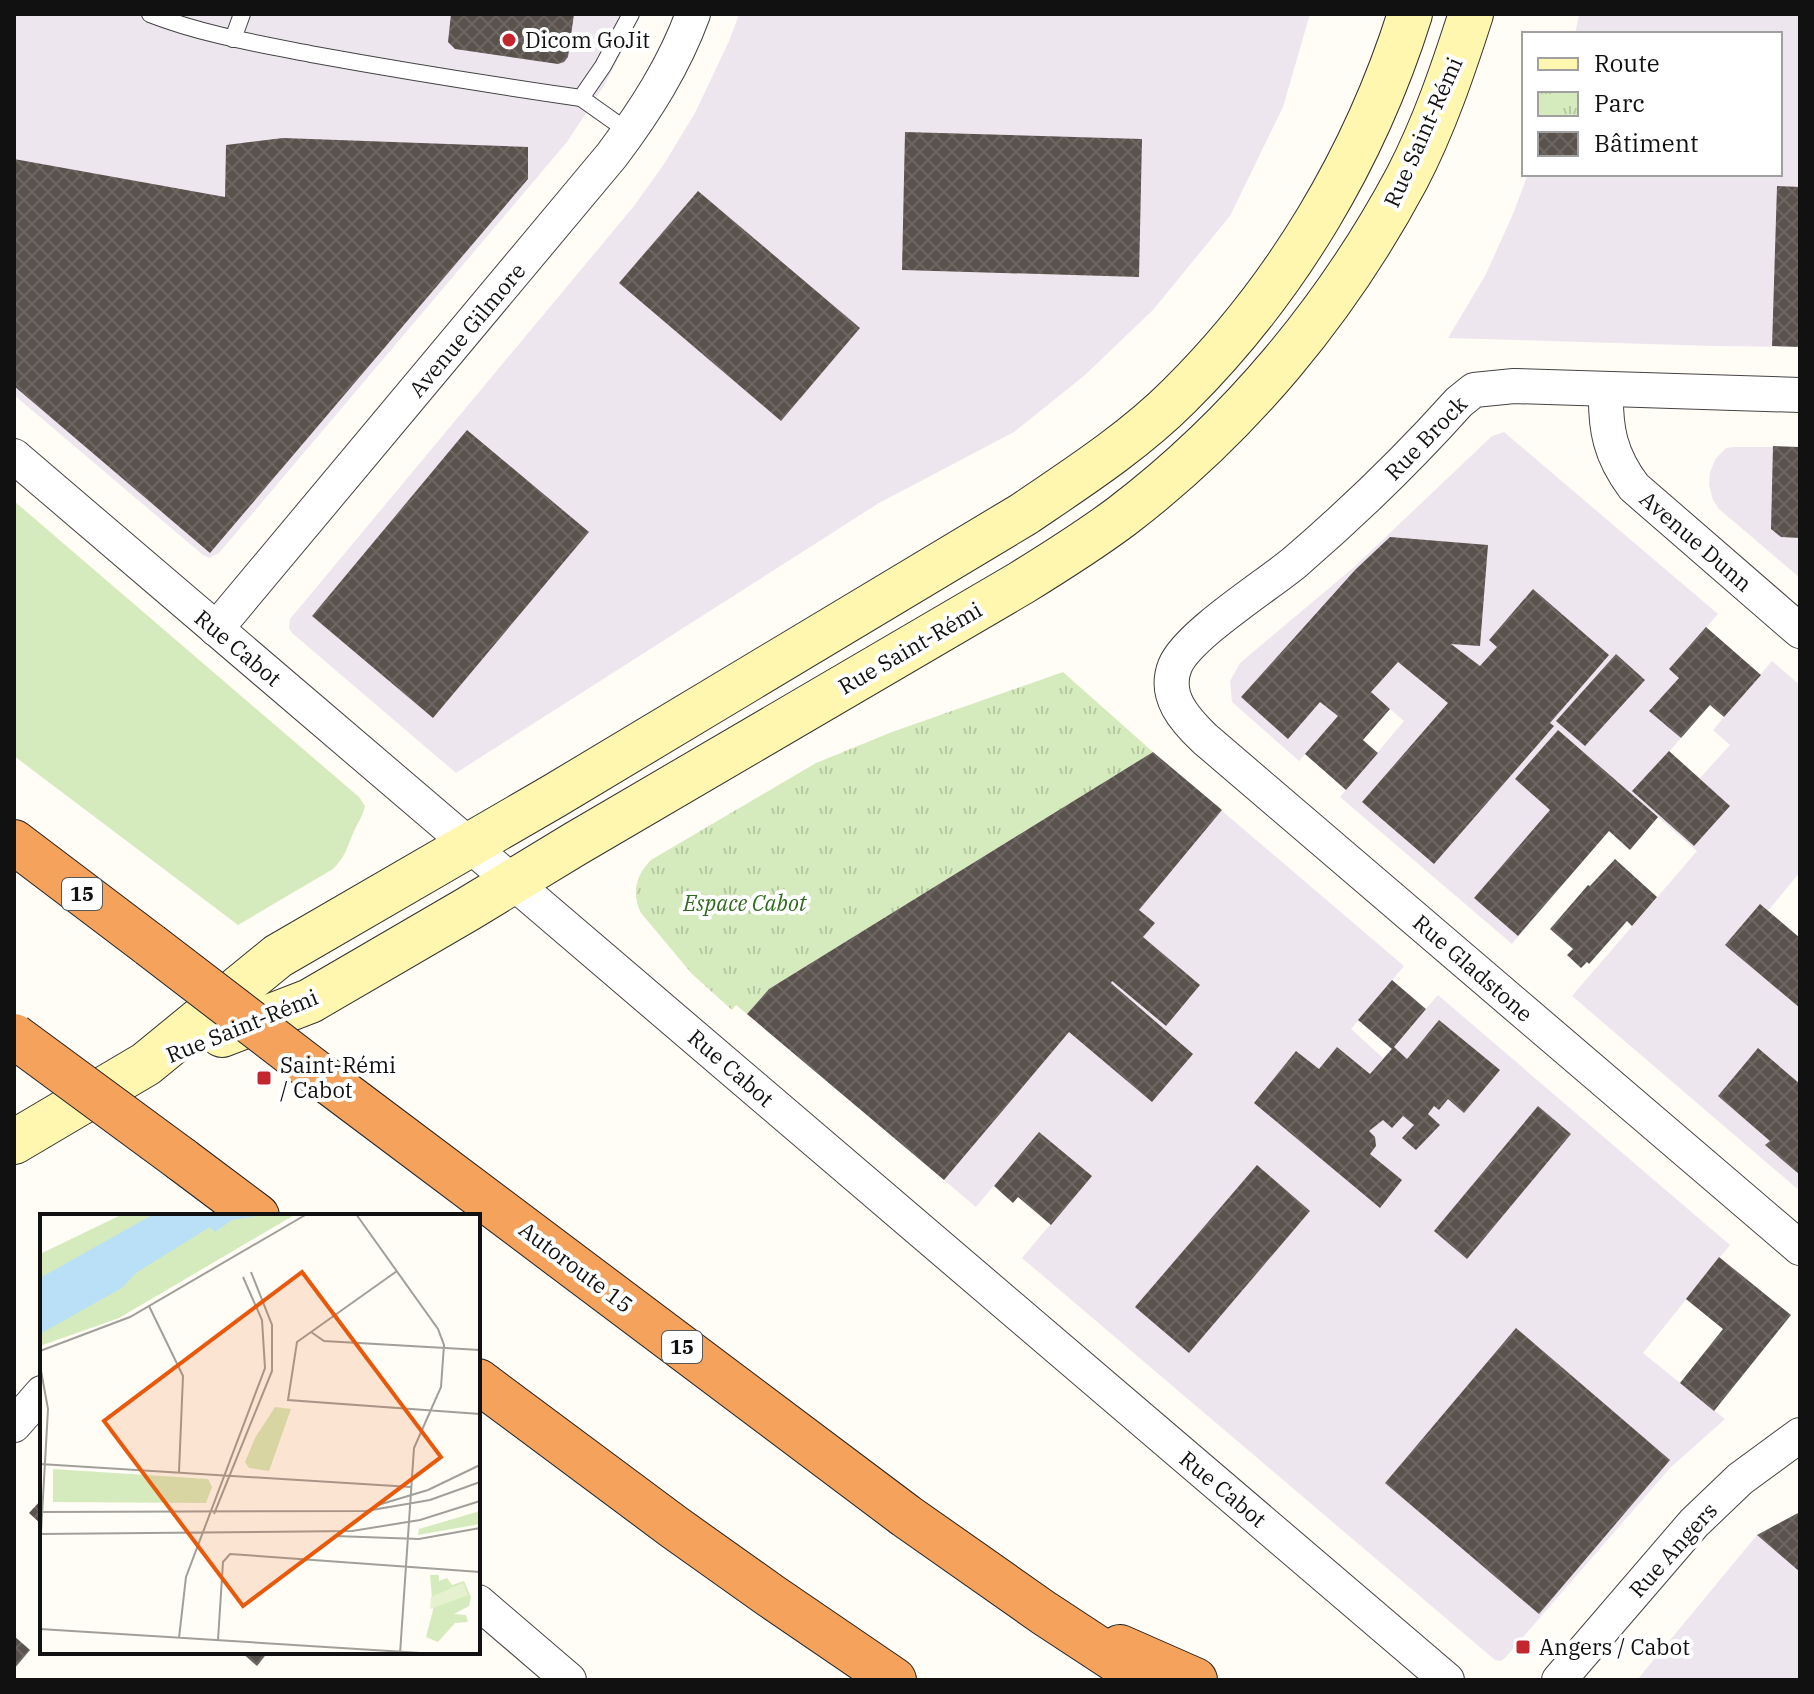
<svg xmlns="http://www.w3.org/2000/svg" width="1814" height="1694" font-family="'IBM Plex Serif',serif">
<style>
.industrial{fill:#eee6ef}
.grass{fill:#d5ebbd}
.park{fill:url(#park-tufts)}
.building{fill:url(#building-cross-hatch)}
.lines{fill:none;stroke-linecap:round;stroke-linejoin:round}
.lane-casing{stroke:#444;stroke-width:18}
.street-casing{stroke:#444;stroke-width:36}
.secondary-casing{stroke:#333;stroke-width:46}
.highway-casing{stroke:#222;stroke-width:46}
.lane{stroke:#fff;stroke-width:16}
.street{stroke:#fff;stroke-width:34}
.secondary{stroke:#fff6b0;stroke-width:44}
.highway{stroke:#f5a25d;stroke-width:44}
.highway-bridge-casing{stroke:#222;stroke-width:46;stroke-linecap:butt}
.highway-bridge{stroke:#f5a25d;stroke-width:44}
.poi-dot{fill:#c4262e;stroke:#fff;stroke-width:3}
.labels{text-anchor:middle;stroke-width:8;stroke-linejoin:round;paint-order:stroke}
.shield{fill:#fff;stroke:#585858;stroke-width:2}
.shield-label{font-size:20px;font-weight:bold;fill:#111}
.poi-label{font-size:22px;fill:#111;stroke:#fff;text-anchor:start}
.street-label{font-size:22px;fill:#111;stroke:#fff}
.park-label{font-size:22px;font-style:italic;fill:#2f6b1f;stroke:#fff}
.inset-road{fill:none;stroke:#a09f9a;stroke-width:2}
.view{fill:#e8590c;fill-opacity:0.15;stroke:#e8590c;stroke-width:4}
.inset-edge{fill:none;stroke:#111;stroke-width:4}
</style>
<defs>
<pattern id="park-tufts" width="24" height="20" patternUnits="userSpaceOnUse" patternTransform="scale(2)"><rect width="24" height="20" fill="#d5ebbd"/><path d="M3 7l-1-3M5 7V3M7 7l1-3M15 17l-1-3M17 17v-4M19 17l1-3" fill="none" stroke="#b6c8a1"/></pattern>
<pattern id="building-cross-hatch" width="8" height="8" patternUnits="userSpaceOnUse" patternTransform="scale(2)"><rect width="8" height="8" fill="#5a524d"/><path d="M0 0l8 8M0 8l8-8" fill="none" stroke="#6d6662"/></pattern>
</defs>
<rect width="100%" height="100%" fill="#fffdf5"/>
<g class="industrial">
<polygon points="14,14 641,14 605,84 567,142 219,553 209,558 203,555 14,395"/>
<polygon points="739,14 1310,14 1283,107 1230,216 1153,310 1085,375 1014,432 879,503 456,773 292,633 289,628 290,619 634,206 664,164 695,113 730,39"/>
<polygon points="1579,14 1800,14 1800,347 1714,346 1448,338 1485,276 1513,214 1528,174 1780,174 1780,34 1575,34"/>
<polygon points="1504,432 1718,614 1670,669 1679,678 1650,711 1681,738 1669,752 1700,778 1730,745 1713,730 1772,661 1800,685 1800,872 1768,911 1800,938 1800,1191 1572,996 1697,851 1658,817 1636,799 1512,944 1340,797 1404,721 1370,692 1338,717 1299,761 1232,702 1230,681 1240,663 1353,568 1492,436"/>
<polygon points="1733,447 1800,447 1800,578 1719,509 1713,500 1709,485 1710,472 1716,458 1726,448"/>
<polygon points="1153,752 1404,966 1351,1029 1383,1058 1438,995 1730,1245 1643,1353 1725,1419 1670,1468 1505,1658 1501,1661 1495,1660 1022,1258 1091,1176 1039,1132 976,1207 747,1014 769,989"/>
<polygon points="1800,1512 1800,1680 1637,1680 1757,1535"/>
</g>
<path class="grass" d="M14 501 359 797 365 806C363 815 359 821 355 829 347 846 347 855 333 869L238 925 14 756Z"/>
<path class="park" d="M1063 672 1153 752 769 989 747 1014 736 1005 732 1010 692 974 641 913C631 893 636 875 651 860L816 763 892 732Z"/>
<g class="building">
<polygon points="451,14 574,14 568,57 564,62 558,64 455,49 448,42"/>
<polygon points="905,132 1142,139 1139,277 902,270"/>
<polygon points="283,138 528,147 528,179 210,553 14,386 14,159 225,197 226,145"/>
<polygon points="1777,186 1800,187 1800,347 1772,346"/>
<polygon points="698,191 860,328 781,421 619,283"/>
<polygon points="467,430 589,532 433,718 312,616"/>
<polygon points="1773,446 1800,447 1800,538 1781,537 1771,529"/>
<polygon points="1390,537 1488,545 1480,646 1451,644 1480,666 1497,647 1489,640 1533,589 1609,655 1550,723 1554,726 1434,864 1362,802 1448,703 1398,662 1371,692 1390,709 1363,740 1378,753 1346,790 1305,754 1338,716 1320,702 1288,739 1241,697 1355,570"/>
<polygon points="1706,627 1761,675 1724,717 1710,705 1681,738 1649,711 1679,678 1669,669"/>
<polygon points="1616,654 1645,680 1585,746 1556,721"/>
<polygon points="1558,730 1658,817 1630,850 1609,831 1518,936 1474,898 1550,810 1515,779"/>
<polygon points="1669,751 1730,806 1694,846 1632,791"/>
<polygon points="1153,752 1222,810 1139,910 1155,923 1143,937 1200,985 1166,1026 1112,981 1111,983 1193,1054 1152,1102 1069,1032 944,1180 747,1014 769,989"/>
<polygon points="1615,859 1657,897 1632,926 1627,921 1589,964 1587,962 1581,968 1567,955 1573,949 1550,929 1588,885 1590,886"/>
<polygon points="1760,904 1800,938 1800,1008 1725,945"/>
<polygon points="1392,980 1426,1009 1394,1047 1407,1059 1439,1020 1500,1070 1464,1113 1448,1099 1439,1110 1434,1106 1428,1114 1440,1125 1416,1150 1402,1138 1414,1125 1403,1116 1392,1128 1383,1120 1369,1131 1375,1137 1376,1146 1370,1154 1402,1180 1380,1208 1254,1103 1296,1051 1319,1069 1337,1047 1370,1074 1392,1049 1358,1020"/>
<polygon points="1758,1048 1800,1084 1800,1175 1765,1145 1770,1141 1718,1096"/>
<polygon points="1538,1106 1571,1134 1467,1259 1434,1231"/>
<polygon points="1039,1132 1092,1176 1051,1225 1018,1197 1013,1203 994,1186"/>
<polygon points="1257,1165 1310,1211 1189,1353 1135,1307"/>
<polygon points="1719,1257 1791,1315 1714,1411 1680,1383 1723,1329 1686,1299"/>
<polygon points="1516,1328 1670,1460 1539,1614 1385,1483"/>
<polygon points="42,1499 42,1525 29,1513"/>
<polygon points="1800,1512 1800,1572 1757,1535"/>
<polygon points="14,1636 30,1650 14,1669"/>
<polygon points="241,1652 268,1652 257,1666"/>
</g>
<g class="lines">
<defs>
<g id="lane">
<path d="M150 14C204 35 260 44 316 55 404 71 492 85 581 98"/>
<polyline points="233,39 242,14"/>
<polyline points="629,132 581,98 603,66 631,14"/>
</g>
<g id="street">
<path d="M1606 390C1605 429 1610 455 1634 487L1800 631"/>
<path d="M1800 395 1514 386 1474 390 1459 402C1408 459 1352 513 1294 563 1266 586 1187 636 1175 666 1163 696 1185 720 1205 739L1800 1248"/>
<polyline points="14,456 1447,1680"/>
<path d="M216 629 612 155C645 111 674 66 693 14"/>
<polyline points="14,1425 42,1393"/>
<polyline points="478,1602 569,1680"/>
<polyline points="1559,1680 1694,1523 1740,1479 1800,1435"/>
</g>
<g id="secondary">
<path d="M222 1035 310 1001 468 909 575 844 1021 583C1055 562 1090 540 1122 516 1240 426 1337 309 1407 178 1434 126 1453 70 1471 14"/>
<path d="M14 1142 146 1064 278 956 554 796 1024 514C1077 478 1133 442 1179 396 1286 290 1365 157 1410 14"/>
</g>
<g id="highway">
<polyline points="14,842 150,945"/>
<polyline points="322,1077 906,1516 1044,1613 1146,1680"/>
<polyline points="181,1159 257,1216"/>
<polyline points="478,1381 674,1527 771,1596 894,1680"/>
<polyline points="1120,1647 1195,1680"/>
</g>
</defs>
<use href="#lane" class="lane-casing"/>
<use href="#street" class="street-casing"/>
<use href="#secondary" class="secondary-casing"/>
<use href="#highway" class="highway-casing"/>
<use href="#lane" class="lane"/>
<use href="#street" class="street"/>
<use href="#secondary" class="secondary"/>
<use href="#highway" class="highway"/>
<defs>
<g id="highway-bridge">
<polyline points="150,945 322,1077"/>
<polyline points="14,1036 181,1159"/>
</g>
</defs>
<use href="#highway-bridge" class="highway-bridge-casing"/>
<use href="#highway-bridge" class="highway-bridge"/>
</g>
<g class="poi-dot">
<circle cx="509" cy="40" r="8"/>
<rect x="256" y="1070" width="16" height="16" rx="4"/>
<rect x="1515" y="1639" width="16" height="16" rx="4"/>
</g>
<g class="labels">
<g class="shield">
<rect x="62" y="878" width="40" height="32" rx="6"/>
<rect x="662" y="1331" width="40" height="32" rx="6"/>
</g>
<g class="shield-label">
<text x="82" y="901">15</text>
<text x="682" y="1354">15</text>
</g>
<g class="poi-label">
<text x="525" y="48">Dicom GoJit</text>
<text x="280" y="1073">Saint-Rémi<tspan x="280" dy="25">/ Cabot</tspan></text>
<text x="1539" y="1655">Angers / Cabot</text>
</g>
<g class="street-label">
<text transform="translate(1423 132) rotate(-66)" y="8">Rue Saint-Rémi</text>
<text transform="translate(467 330) rotate(-50)" y="8">Avenue Gilmore</text>
<text transform="translate(1426 438) rotate(-46)" y="8">Rue Brock</text>
<text transform="translate(1696 541) rotate(41)" y="8">Avenue Dunn</text>
<text transform="translate(238 648) rotate(40)" y="8">Rue Cabot</text>
<text transform="translate(910 648) rotate(-30)" y="8">Rue Saint-Rémi</text>
<text transform="translate(1473 968) rotate(41)" y="8">Rue Gladstone</text>
<text transform="translate(242 1026) rotate(-22)" y="8">Rue Saint-Rémi</text>
<text transform="translate(731 1068) rotate(41)" y="8">Rue Cabot</text>
<text transform="translate(576 1267) rotate(37)" y="8">Autoroute 15</text>
<text transform="translate(1223 1489) rotate(40)" y="8">Rue Cabot</text>
<text transform="translate(1673 1550) rotate(-48)" y="8">Rue Angers</text>
</g>
<g class="park-label">
<text x="745" y="911">Espace Cabot</text>
</g>
</g>
<g transform="translate(40 1214)">
<rect width="440" height="440" fill="#fffdf5"/>
<path d="M13 255 168 265 172 273 166 289 13 288ZM440 297V310L378 321 379 315Z" fill="#d5ebbd"/>
<path d="M83 0H256L79 104 0 132V40ZM235 193 251 195 229 257 209 254 205 248 215 224ZM390 361H399V367L407 364 412 371 424 367 431 383 429 392 414 400 426 401 428 408 415 409 398 428 386 423 393 396Z" fill="#d5ebbd"/>
<path d="M423 369 428 381 390 395 391 383Z" fill="#e6f2cf"/>
<path d="M114 0H231L192 6 175 18 170 13 96 59 82 74 0 120V64Z" fill="#b9e0f7"/>
<path class="inset-road" d="M316 0 398 115 404 131 401 173 374 234 360 440M357 57 257 128 248 186 440 200M109 92 143 162 139 258M271 118 284 127 440 136M0 137 90 103 267 0M0 151 8 195 0 336M0 250 371 273M338 291 388 276 440 251M0 298 326 297 390 286 440 268M174 300 232 157V111L211 58M0 320 312 317 380 306 440 287M295 322 379 325 440 314M0 415 397 440M139 424 146 363 225 154 222 106 203 63M178 426 183 348 190 340 440 358"/>
<path class="view" d="M262 58 401 243 203 392 64 207Z"/>
<rect width="440" height="440" class="inset-edge"/>
</g>
<rect width="1814" height="1694" fill="none" stroke="#111111" stroke-width="32"/>
<rect x="1522" y="32" width="260" height="144" fill="#ffffff" stroke="#a0a0a0" stroke-width="2"/>
<rect x="1538" y="58" width="40" height="12" fill="#fff6b0" stroke="#a0a0a0" stroke-width="2"/>
<text x="1594" y="72" font-size="24" fill="#111111">Route</text>
<rect x="1538" y="92" width="40" height="24" fill="url(#park-tufts)" stroke="#a0a0a0" stroke-width="2"/>
<text x="1594" y="112" font-size="24" fill="#111111">Parc</text>
<rect x="1538" y="132" width="40" height="24" fill="url(#building-cross-hatch)" stroke="#a0a0a0" stroke-width="2"/>
<text x="1594" y="152" font-size="24" fill="#111111">Bâtiment</text>
</svg>
